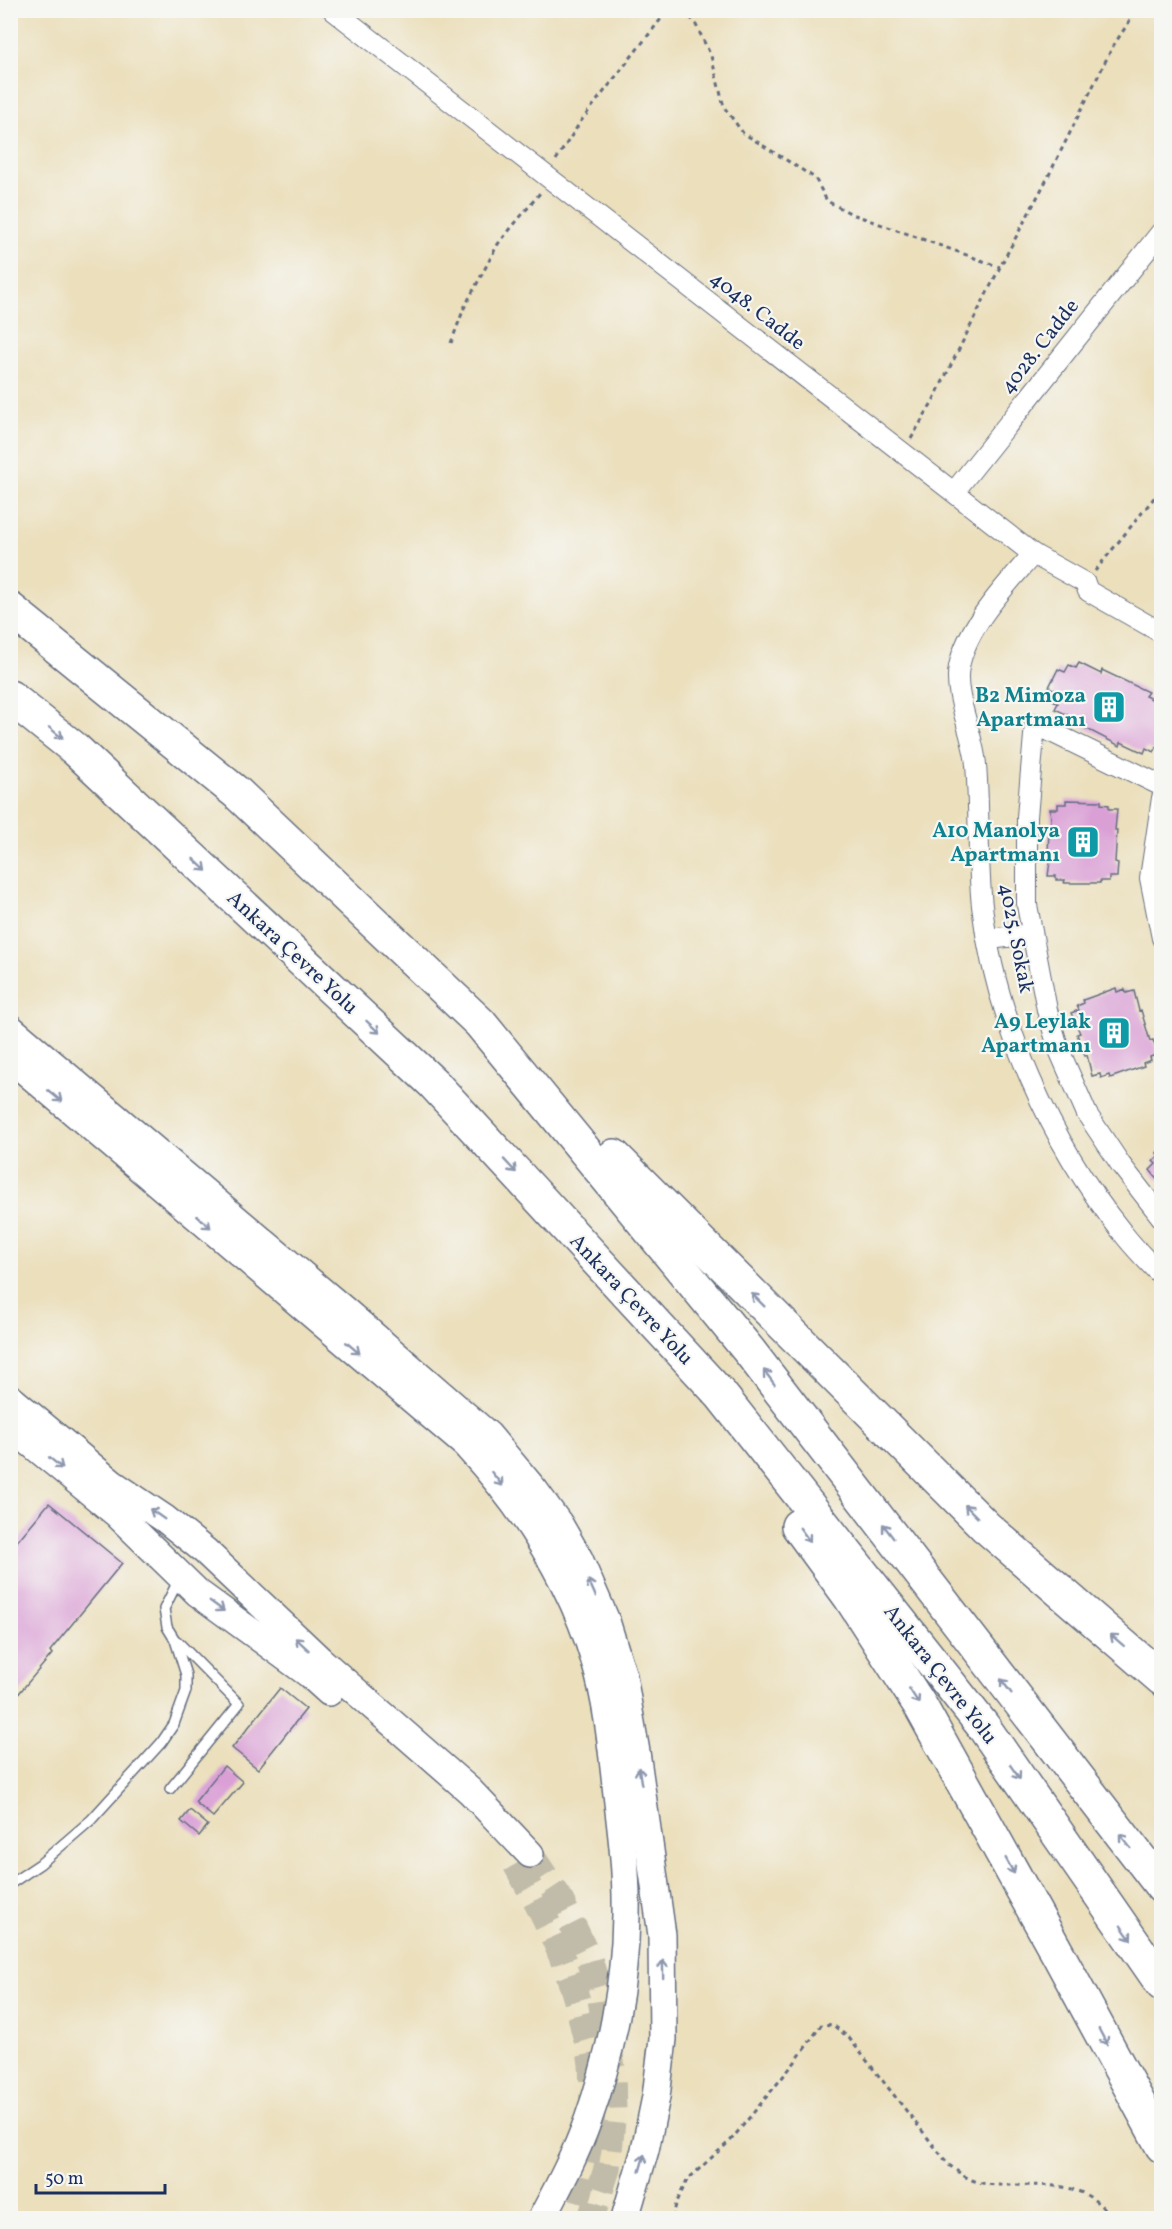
<svg xmlns="http://www.w3.org/2000/svg" width="1172" height="2229" font-family="Vollkorn,serif">
<style>
.building{fill:#daa0d6}
.lines{fill:none;stroke-linecap:round;stroke-linejoin:round}
.secondary-tunnel{stroke:#c1bca9;stroke-width:27;stroke-dasharray:27 14;stroke-linecap:butt}
.service-casing{stroke:#646d7f;stroke-width:12}
.minor-casing{stroke:#646d7f;stroke-width:22}
.secondary-casing{stroke:#646d7f;stroke-width:30}
.motorway-casing{stroke:#646d7f;stroke-width:36}
.path{stroke:#646d7f;stroke-width:3;stroke-dasharray:4.5 4.5;stroke-linecap:butt}
.service{stroke:#fff;stroke-width:9}
.minor{stroke:#fff;stroke-width:20}
.secondary{stroke:#fff;stroke-width:27}
.motorway{stroke:#fff;stroke-width:33}
.oneway{stroke:#8d97ae}
.labels{text-anchor:middle;stroke-width:4.5;stroke-linejoin:round;paint-order:stroke}
.street-label{font-size:21px;fill:#1b2f5e;stroke:#f6f6f2}
.culture-label{font-size:21px;font-weight:bold;fill:#0d838f;stroke:#f6f6f2;text-anchor:end}
</style>
<rect width="100%" height="100%" fill="#f6f6f2"/>
<filter id="ink" filterUnits="userSpaceOnUse"><feTurbulence type="fractalNoise" baseFrequency=".0167" numOctaves="2"/><feDisplacementMap in="SourceGraphic" scale="12" xChannelSelector="R" yChannelSelector="G"/><feConvolveMatrix kernelMatrix="1 2 1 2 8 2 1 2 1" color-interpolation-filters="sRGB"/></filter>
<filter id="wash" filterUnits="userSpaceOnUse"><feTurbulence type="fractalNoise" baseFrequency=".008" numOctaves="4" result="noise"/><feDisplacementMap in="SourceGraphic" scale="24" xChannelSelector="R" yChannelSelector="G"/><feGaussianBlur stdDeviation="1.35" result="paint"/><feColorMatrix in="noise" values="0 0 0 0 0 0 0 0 0 0 0 0 0 0 0 0 0 1.4 0 .05"/><feComposite in="paint" operator="in"/></filter>
<g filter="url(#wash)">
<rect width="100%" height="100%" fill="#ebdfbc"/>
<g id="blocks">
<g class="building">
<polygon points="1079,663 1101,674 1102,670 1148,692 1145,696 1162,704 1162,746 1158,745 1154,752 1146,748 1144,753 1121,742 1120,746 1075,723 1077,719 1055,709 1058,703 1051,699 1055,690 1049,687 1058,669 1065,672 1069,665 1076,668"/>
<polygon points="1066,800 1101,801 1101,804 1109,805 1109,809 1117,809 1115,830 1117,830 1115,862 1118,863 1117,877 1109,877 1109,881 1100,881 1100,883 1064,883 1065,880 1056,880 1056,876 1048,876 1051,854 1048,854 1049,830 1052,830 1050,809 1058,809 1058,804 1066,804"/>
<polygon points="1116,988 1117,992 1125,989 1126,993 1134,991 1139,1011 1141,1010 1150,1041 1153,1040 1158,1054 1150,1057 1151,1060 1143,1063 1144,1066 1110,1078 1109,1075 1101,1078 1100,1074 1092,1076 1087,1055 1085,1056 1077,1034 1080,1033 1071,1013 1079,1010 1077,1006 1084,1003 1083,1000"/>
<polygon points="1162,1149 1162,1181 1159,1179 1158,1180 1150,1170 1156,1164 1153,1161 1159,1156 1157,1153"/>
<polygon points="49,1503 122,1563 50,1651 52,1654 10,1704 10,1550"/>
<polygon points="280,1688 306,1709 258,1769 232,1748"/>
<polygon points="224,1766 243,1782 213,1817 195,1802"/>
<polygon points="190,1810 208,1825 199,1836 181,1821"/>
</g>
</g>
</g>
<g filter="url(#ink)">
<use href="#blocks" fill-opacity="0" stroke="#646d7f" stroke-width="1.5"/>
<g class="lines">
<g class="secondary-tunnel">
<polyline points="530,1854 558,1896 589,1959 601,1999 612,2068 613,2112 607,2169 591,2218"/>
<path d="M516 1864C547 1919 571 1967 584 2029 587 2040 591 2053 592 2065 595 2117 588 2169 571 2218"/>
</g>
<defs>
<g id="service">
<polyline points="170,1789 239,1704 177,1641"/>
<polyline points="10,1884 40,1864 91,1820 161,1743 174,1724 186,1691 186,1675 175,1640 167,1627 164,1609 179,1579"/>
</g>
<g id="minor">
<polyline points="333,10 1033,554 1085,583 1088,591 1162,633"/>
<polyline points="954,492 1162,231"/>
<path d="M1033 554C1006 586 967 625 959 667 953 694 974 736 976 765 980 812 977 859 982 906 995 1019 1051 1144 1122 1232 1134 1248 1148 1262 1162 1276"/>
<polyline points="1162,786 1035,724 1027,817 1027,905 1047,1010 1059,1050 1087,1114 1121,1165 1162,1218"/>
<polyline points="1162,798 1150,878 1162,938"/>
<polyline points="989,939 1032,934"/>
</g>
<g id="secondary">
<polyline points="10,1028 344,1310 488,1435 535,1491 559,1524 579,1559 606,1621 623,1676 636,1752 662,1935 663,2039 656,2097 645,2150 625,2218"/>
<path d="M10 1058 466 1445C523 1507 571 1579 595 1661 608 1704 612 1749 617 1794 622 1835 627 1876 626 1916 625 1984 611 2056 588 2120 576 2154 559 2186 542 2218"/>
<polyline points="10,1398 113,1484 165,1519 205,1551 320,1660 470,1791 530,1854"/>
<polyline points="10,1426 117,1514 198,1593 309,1674 329,1692"/>
</g>
<g id="motorway">
<polyline points="10,609 237,793 480,1023 750,1352 1162,1887"/>
<polyline points="10,697 75,749 433,1083 721,1395 983,1726 1162,1984"/>
<polyline points="614,1156 986,1527 1162,1679"/>
<polyline points="798,1526 850,1597 921,1707 1058,1954 1162,2146"/>
</g>
</defs>
<use href="#service" class="service-casing"/>
<use href="#minor" class="minor-casing"/>
<use href="#secondary" class="secondary-casing"/>
<use href="#motorway" class="motorway-casing"/>
<g class="path">
<polyline points="684,10 695,23 711,56 724,107 743,133 815,178 827,201 852,214 1000,267"/>
<polyline points="556,160 581,121 668,10"/>
<polyline points="451,343 464,308 498,244 540,193"/>
<polyline points="911,439 934,399 1000,267 1047,179 1113,46 1137,10"/>
<polyline points="1095,571 1162,488"/>
<path d="M673 2218 676 2204 687 2180 731 2140 795 2062 822 2024 833 2025 849 2038 949 2165C956 2170 964 2177 972 2180 984 2185 996 2185 1008 2185 1052 2186 1083 2180 1112 2218"/>
</g>
<use href="#service" class="service"/>
<use href="#minor" class="minor"/>
<use href="#secondary" class="secondary"/>
<use href="#motorway" class="motorway"/>
</g>
<defs><path id="oneway-shaft" d="M-6 0H5M1.5-3L5.5 0L1.5 3" fill="none" stroke-width="1.6" stroke-linecap="round" stroke-linejoin="round" transform="scale(1.5)"/></defs>
<g class="oneway">
<use href="#oneway-shaft" transform="translate(56 733) rotate(39)"/>
<use href="#oneway-shaft" transform="translate(200 865) rotate(43)"/>
<use href="#oneway-shaft" transform="translate(373 1027) rotate(43)"/>
<use href="#oneway-shaft" transform="translate(55 1096) rotate(40)"/>
<use href="#oneway-shaft" transform="translate(510 1166) rotate(47)"/>
<use href="#oneway-shaft" transform="translate(204 1222) rotate(41)"/>
<use href="#oneway-shaft" transform="translate(758 1300) rotate(-135)"/>
<use href="#oneway-shaft" transform="translate(353 1348) rotate(40)"/>
<use href="#oneway-shaft" transform="translate(769 1377) rotate(-127)"/>
<use href="#oneway-shaft" transform="translate(56 1463) rotate(39)"/>
<use href="#oneway-shaft" transform="translate(497 1479) rotate(51)"/>
<use href="#oneway-shaft" transform="translate(971 1511) rotate(-135)"/>
<use href="#oneway-shaft" transform="translate(157 1514) rotate(-145)"/>
<use href="#oneway-shaft" transform="translate(888 1531) rotate(-127)"/>
<use href="#oneway-shaft" transform="translate(805 1535) rotate(54)"/>
<use href="#oneway-shaft" transform="translate(592 1588) rotate(-114)"/>
<use href="#oneway-shaft" transform="translate(217 1606) rotate(36)"/>
<use href="#oneway-shaft" transform="translate(1117 1640) rotate(-139)"/>
<use href="#oneway-shaft" transform="translate(302 1644) rotate(-137)"/>
<use href="#oneway-shaft" transform="translate(1006 1686) rotate(-127)"/>
<use href="#oneway-shaft" transform="translate(914 1696) rotate(57)"/>
<use href="#oneway-shaft" transform="translate(1015 1772) rotate(55)"/>
<use href="#oneway-shaft" transform="translate(640 1776) rotate(-99)"/>
<use href="#oneway-shaft" transform="translate(1125 1841) rotate(-128)"/>
<use href="#oneway-shaft" transform="translate(1010 1866) rotate(61)"/>
<use href="#oneway-shaft" transform="translate(1126 1933) rotate(55)"/>
<use href="#oneway-shaft" transform="translate(663 1969) rotate(-91)"/>
<use href="#oneway-shaft" transform="translate(1103 2037) rotate(62)"/>
<use href="#oneway-shaft" transform="translate(642 2163) rotate(-74)"/>
</g>
</g>
<defs>
<symbol id="building-square" viewBox="-11 -11 22 22"><rect x="-9" y="-9" width="18" height="18" rx="4" fill="#0f9aa8" stroke="#f6f6f2"/><path d="M-4-6H4V6H1V3H-1V6H-4ZM-2.5-4.3h1.7v1.8h-1.7ZM.8-4.3h1.7v1.8H.8ZM-2.5-1h1.7V.8h-1.7ZM.8-1h1.7V.8H.8Z" fill="#fff"/></symbol>
</defs>
<g fill-rule="evenodd">
<use href="#building-square" x="1090" y="688" width="38" height="38"/>
<use href="#building-square" x="1064" y="823" width="38" height="38"/>
<use href="#building-square" x="1095" y="1014" width="38" height="38"/>
</g>
<g class="labels">
<g class="street-label">
<text transform="translate(758 310) rotate(38)" y="7">4048. Cadde</text>
<text transform="translate(1039 346) rotate(-52)" y="7">4028. Cadde</text>
<text transform="translate(1017 938) rotate(79)" y="7">4025. Sokak</text>
<text transform="translate(293 952) rotate(43)" y="7">Ankara Çevre Yolu</text>
<text transform="translate(632 1299) rotate(47)" y="7">Ankara Çevre Yolu</text>
<text transform="translate(941 1674) rotate(52)" y="7">Ankara Çevre Yolu</text>
</g>
<g class="culture-label">
<text x="1086" y="702">B2 Mimoza<tspan x="1086" dy="24">Apartmanı</tspan></text>
<text x="1060" y="837">A10 Manolya<tspan x="1060" dy="24">Apartmanı</tspan></text>
<text x="1091" y="1028">A9 Leylak<tspan x="1091" dy="24">Apartmanı</tspan></text>
</g>
</g>
<rect width="1172" height="2229" fill="none" stroke="#f6f6f2" stroke-width="36"/>
<path d="M36 2184v9h129v-9" fill="none" stroke="#1b2f5e" stroke-width="3"/>
<text x="45" y="2184" font-size="18" fill="#1b2f5e" stroke="#f6f6f2" stroke-width="4.5" paint-order="stroke">50 m</text>
</svg>
